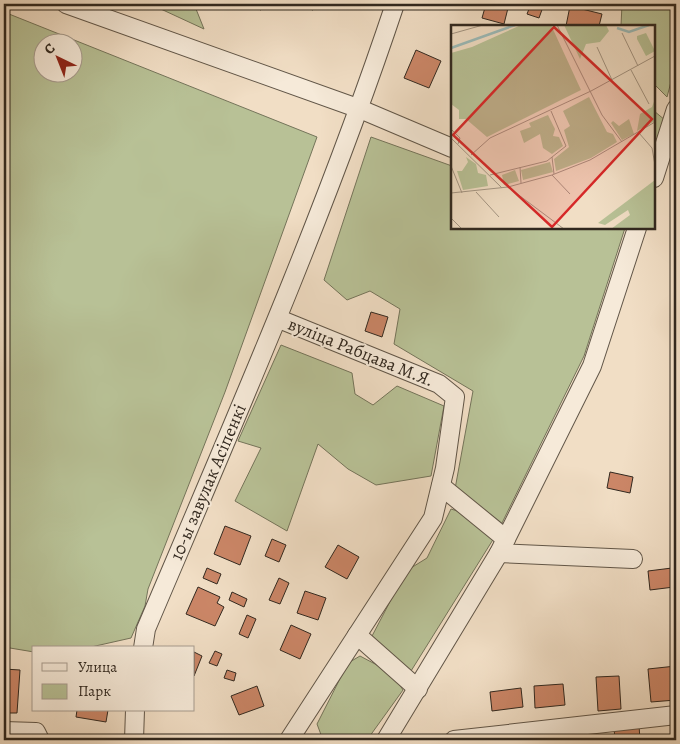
<svg xmlns="http://www.w3.org/2000/svg" width="680" height="744" font-family="Alegreya,serif">
<style>
.green{fill:#b8c196;stroke:#74745a;fill-rule:evenodd}
.building{fill:#cb8667;stroke:#31281f}
.lines{fill:none;stroke-linecap:round;stroke-linejoin:round}
.minor-casing{stroke:#615648;stroke-width:20}
.minor{stroke:#f6ead9;stroke-width:18}
.labels{text-anchor:middle;stroke-width:4;stroke-linejoin:round;paint-order:stroke}
.street-label{font-size:18px;fill:#31281f;stroke:#f6ead9}
.inset-river{fill:none;stroke:#9bbbb9;stroke-width:2.5}
.inset-road{fill:none;stroke:#a49583;stroke-width:1}
.view{fill:#d62828;fill-opacity:0.15;stroke:#d62828;stroke-width:2.5}
.inset-edge{fill:none;stroke:#31281f;stroke-width:2.5}
</style>
<rect width="100%" height="100%" fill="#f1dec5"/>
<filter id="stains"><feTurbulence type="fractalNoise" baseFrequency=".004" numOctaves="4"/><feColorMatrix values="0 0 0 0 .2 0 0 0 0 .09 0 0 0 0 .02 0 0 0 .5 -.17"/></filter>
<radialGradient id="worn" r=".72"><stop offset=".6" stop-color="#630" stop-opacity="0"/><stop offset="1" stop-color="#630" stop-opacity=".3"/></radialGradient>
<g class="green">
<polygon points="150,4 194,4 204,29"/>
<polygon points="622,4 676,4 676,63 667,97 654,84 654,26 621,26"/>
<path d="M4 12 317 137 225 392 148 589 145 606 131 638 91 647 34 648V652L4 647ZM72 42V72H42V42Z"/>
<polygon points="654,111 665,120 654,146"/>
<polygon points="371,137 452,166 452,228 625,228 584,356 501,525 455,489 473,391 394,344 400,309 370,291 347,300 324,280"/>
<polygon points="281,345 352,373 355,394 373,405 397,386 444,406 431,476 376,485 348,469 318,444 287,531 235,501 261,448 238,441"/>
<polygon points="451,509 473,516 494,538 411,671 371,638 406,571 427,558"/>
<polygon points="360,656 392,673 403,690 367,740 323,740 317,724 348,663"/>
</g>
<g class="building">
<polygon points="246,4 264,4 261,10"/>
<polygon points="294,4 315,4 313,10"/>
<polygon points="486,4 509,4 504,24 482,18"/>
<polygon points="531,4 544,4 539,18 527,14"/>
<polygon points="570,6 602,14 599,26 566,26"/>
<polygon points="416,50 441,61 429,88 404,78"/>
<polygon points="371,312 388,317 382,337 365,331"/>
<polygon points="610,472 633,477 630,493 607,488"/>
<polygon points="225,526 251,536 240,565 214,554"/>
<polygon points="272,539 286,545 279,562 265,556"/>
<polygon points="338,545 359,557 347,579 325,567"/>
<polygon points="207,568 221,574 217,584 203,578"/>
<polygon points="672,568 674,587 650,590 648,571"/>
<polygon points="279,578 289,583 280,604 269,600"/>
<polygon points="198,587 220,597 217,603 224,607 215,626 186,614"/>
<polygon points="305,591 326,598 318,620 297,613"/>
<polygon points="232,592 247,599 244,607 229,600"/>
<polygon points="247,615 256,619 248,638 239,634"/>
<polygon points="291,625 311,634 300,659 280,650"/>
<polygon points="215,651 222,654 217,666 209,663"/>
<polygon points="194,652 202,656 194,676"/>
<polygon points="676,666 676,700 651,702 648,669"/>
<polygon points="4,669 20,670 17,713 4,713"/>
<polygon points="227,670 236,673 234,681 224,678"/>
<polygon points="619,676 621,709 598,711 596,677"/>
<polygon points="563,684 565,705 535,708 534,686"/>
<polygon points="257,686 264,706 239,715 231,696"/>
<polygon points="521,688 523,707 492,711 490,692"/>
<polygon points="77,710 108,710 106,722 76,717"/>
<polygon points="639,725 640,740 615,740 614,728"/>
</g>
<g class="lines">
<defs>
<g id="minor">
<polyline points="66,4 360,109 452,148"/>
<polyline points="654,178 676,109"/>
<polyline points="279,319 439,384 455,397 445,468 433,518 289,740"/>
<polyline points="441,486 506,539"/>
<polyline points="499,553 633,559"/>
<polyline points="357,635 418,689"/>
<path d="M143 648 146 629C234 422 324 217 395 4"/>
<polyline points="4,731 36,732 40,740"/>
<polyline points="134,740 135,710"/>
<polyline points="386,740 499,553 592,366 637,228"/>
<polyline points="454,740 676,715"/>
</g>
</defs>
<use href="#minor" class="minor-casing"/>
<use href="#minor" class="minor"/>
</g>
<g class="labels">
<g class="street-label">
<text transform="translate(361 352) rotate(22)" y="6">вуліца Рабцава М.Я.</text>
<text transform="translate(208 482) rotate(-67)" y="6">10-ы завулак Асіпенкі</text>
</g>
</g>
<g transform="translate(451 25)">
<rect width="204" height="204" fill="#f1dec5"/>
<path d="M70 0H100L130 65 36 112 15 94H8V85L0 79V28L21 22ZM113 0H155L158 6 149 17 135 19 129 34ZM195 8 204 26 195 31 186 14V11ZM138 72 156 107 162 109 166 117 140 133 105 146 103 134 118 122 113 105 119 101 112 86ZM204 74V96L186 106 189 89 201 82ZM97 90 104 104 102 111 108 112 112 121 101 129 92 123 89 109 73 118 69 106 80 102 78 98ZM178 94 183 109 171 115 160 98 162 96 168 101ZM15 132 25 139 27 148 35 150 37 161 12 165 6 146H11L17 137ZM99 137 102 147 72 155 70 145ZM64 145 68 156 53 160 51 150ZM204 155V204H160L179 190 177 185 154 200 147 198Z" fill="#b8c196"/>
<path class="inset-river" d="M166 3 178 7 198 0M0 23 64 0"/>
<path class="inset-road" d="M106 0 151 90 171 117M171 8 187 41M0 9 32 0M146 22 161 55M180 45 198 79M0 104 9 113 7 119M188 108 201 123 204 140M0 113 51 163M20 130 39 113 140 66 204 31M101 132 103 149M0 141 11 168M69 142 70 158M39 150 96 136 115 121 100 86M101 150 119 169M57 162 113 204M25 167 48 192M0 168 57 162 101 150 139 135 204 97M0 193 11 204"/>
<path class="view" d="M103 2 201 94 101 202 2 110Z"/>
<rect width="204" height="204" class="inset-edge"/>
</g>
<rect width="680" height="744" fill="none" stroke="#f1dec5" stroke-width="20"/>
<rect x="5" y="5" width="670" height="734" fill="none" stroke="#31281f" stroke-width="2.5"/>
<rect x="10" y="10" width="660" height="724" fill="none" stroke="#31281f"/>
<rect x="32" y="646" width="162" height="65" fill="#f6ead9" stroke="#a79c8f"/>
<rect x="42" y="663" width="25" height="8" fill="#f6ead9" stroke="#a79c8f"/>
<text x="78" y="672" font-size="15" fill="#31281f">Улица</text>
<rect x="42" y="684" width="25" height="15" fill="#b8c196" stroke="#a79c8f"/>
<text x="78" y="696" font-size="15" fill="#31281f">Парк</text>
<g transform="translate(58 58) rotate(317)"><circle r="24" fill="#f6ead9" stroke="#a79c8f"/>
<path d="M0-4L9 19L0 12L-9 19Z" fill="#8f2418"/>
<text y="-8" font-size="14" font-weight="bold" text-anchor="middle" fill="#31281f">С</text>
</g>
<rect width="100%" height="100%" filter="url(#stains)"/>
<rect width="100%" height="100%" fill="url(#worn)"/>
</svg>
